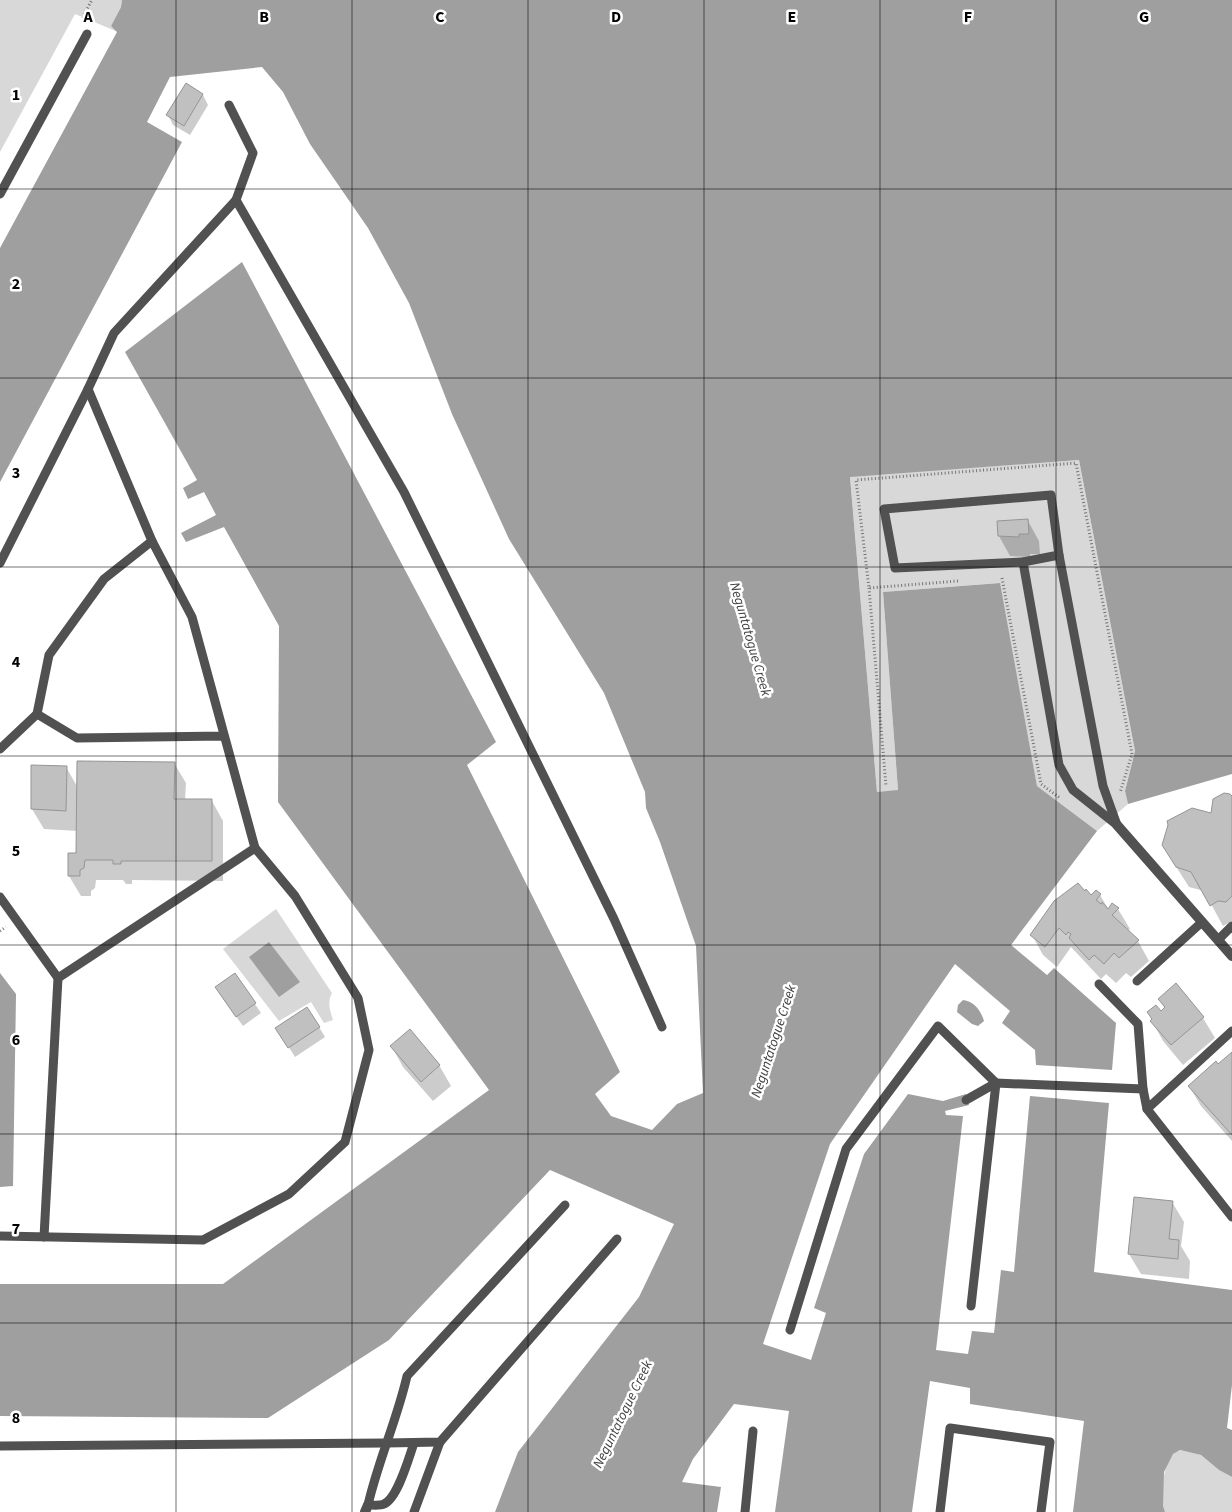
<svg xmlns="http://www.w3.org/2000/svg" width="1232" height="1512" font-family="'Source Sans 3',sans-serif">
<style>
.green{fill:#d8d8d8}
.water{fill:#9f9f9f}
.shadow{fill:#0003}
.building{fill:#c0c0c0;stroke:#959595}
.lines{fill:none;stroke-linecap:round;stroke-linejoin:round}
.path{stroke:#737373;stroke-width:3;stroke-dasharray:1 2.5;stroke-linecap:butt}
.lane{stroke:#515151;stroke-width:9}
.street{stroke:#515151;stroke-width:10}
.grid{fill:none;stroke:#000;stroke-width:1;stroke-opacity:0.55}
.labels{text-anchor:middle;stroke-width:5;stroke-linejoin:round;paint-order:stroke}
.water-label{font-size:14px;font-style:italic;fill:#404040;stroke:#fff}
.grid-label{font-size:16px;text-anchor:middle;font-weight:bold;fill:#000;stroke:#fff;stroke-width:5;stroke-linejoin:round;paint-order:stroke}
</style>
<rect width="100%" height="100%" fill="#fff"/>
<g class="green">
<polygon points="0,0 122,0 121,7 111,26 118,32 75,14 0,152"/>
<polygon points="1079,460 1135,751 1125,791 1128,804 1097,831 1037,786 999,583 883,592 898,791 877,792 850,476"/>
<path d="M276 909 332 993C327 1003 330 1010 333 1020L324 1023 311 1002 279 1021 223 949Z"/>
<path d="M1180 1450 1201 1455 1219 1470 1232 1477V1512H1165C1159 1500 1163 1464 1173 1454 1175 1452 1177 1452 1180 1450Z"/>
</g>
<g class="water">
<polygon points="122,0 1232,0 1232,774 1128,804 1125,791 1135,751 1079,460 850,477 877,792 898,790 883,592 1000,583 1037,786 1097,831 1011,945 1047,975 1054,968 1116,1023 1112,1070 1036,1065 1035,1050 1002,1023 1010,1011 955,964 830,1144 763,1344 811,1360 826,1313 814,1308 864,1154 908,1094 943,1101 966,1094 969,1105 945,1111 946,1115 963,1116 936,1350 968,1354 972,1331 994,1333 1001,1270 1014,1272 1030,1096 1109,1103 1094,1272 1232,1290 1232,1385 1227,1428 1232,1430 1232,1477 1219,1470 1201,1455 1180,1450 1173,1454 1164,1472 1163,1506 1165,1512 1073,1512 1084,1421 970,1404 970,1388 930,1381 912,1512 775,1512 789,1411 734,1404 693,1459 682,1482 721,1487 717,1512 495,1512 518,1452 639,1297 674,1224 550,1170 389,1340 268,1418 0,1416 0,1284 223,1284 489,1090 278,802 279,626 224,527 186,542 181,533 216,515 204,492 188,499 183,488 197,480 125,352 242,262 496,742 467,765 620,1072 595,1094 611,1116 652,1130 677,1104 703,1093 696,946 660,842 646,808 645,792 604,693 509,539 452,414 409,303 368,228 310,144 283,92 262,67 170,77 147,122 182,142 0,482 0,248 117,32 111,26 121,7"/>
<polygon points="269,942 300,982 279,997 249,957"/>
<polygon points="0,973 16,994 13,1186 0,1187"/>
<path d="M963 1000C974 1001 981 1011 984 1021L978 1026 972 1024 957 1012 958 1005Z"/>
</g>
<g class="shadow">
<polygon points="186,85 203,95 208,105 190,135 173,125 168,115"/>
<polygon points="1028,521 1039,541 1040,554 1030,554 1030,557 1010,556 999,536"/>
<polygon points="174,763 186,783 185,800 212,801 223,821 223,881 132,880 132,884 126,884 123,880 96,880 95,888 91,891 91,896 81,896 69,876 77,854 78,831 44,829 32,809 66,767 78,788"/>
<polygon points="1232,797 1232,921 1223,926 1204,891 1189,887 1175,865 1212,815"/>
<polygon points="1096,892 1100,895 1109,910 1118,909 1130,929 1127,931 1138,941 1149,961 1131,977 1126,973 1116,983 1106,974 1101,979 1071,947 1057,967 1043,955 1032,935 1091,897"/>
<polygon points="1176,985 1203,1018 1215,1038 1183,1065 1163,1041 1152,1021 1165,1009 1159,999"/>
<polygon points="222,997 255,1004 261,1013 243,1026"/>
<polygon points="319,1027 325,1037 295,1057 283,1038"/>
<polygon points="392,1047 439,1065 451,1086 433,1101 403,1067"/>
<polygon points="1232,1054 1232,1141 1201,1106 1189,1086"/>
<polygon points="1172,1202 1184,1222 1181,1246 1190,1261 1189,1279 1141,1274 1129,1254"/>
</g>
<g class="building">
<polygon points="186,83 203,94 184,126 166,115"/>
<polygon points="1028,519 1029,534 1019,534 1019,537 998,536 997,521"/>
<polygon points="77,761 175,762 174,799 212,799 212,861 121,861 121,864 113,864 113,860 85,860 84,868 80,870 80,876 68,876 68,853 76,853"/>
<polygon points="31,765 67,766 66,811 31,809"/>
<polygon points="1224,793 1230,794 1232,796 1232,896 1226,902 1218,901 1210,906 1191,872 1176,867 1162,845 1168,825 1167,821 1192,808 1211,813 1213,799"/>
<polygon points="1078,883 1085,891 1086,889 1091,895 1096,890 1101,894 1096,900 1101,904 1102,902 1108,909 1112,903 1119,908 1112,915 1139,940 1119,958 1114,953 1104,964 1094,955 1089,960 1069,938 1071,934 1068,932 1066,935 1059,928 1045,947 1030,935 1054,901"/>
<polygon points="235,973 256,1003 236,1017 215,987"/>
<polygon points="1176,983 1204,1017 1171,1045 1150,1021 1152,1019 1147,1012 1156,1005 1161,1011 1165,1007 1158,999"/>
<polygon points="307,1007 320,1027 288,1048 275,1028"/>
<polygon points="410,1029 440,1065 421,1082 390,1046"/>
<polygon points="1232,1052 1232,1135 1188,1086 1216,1061 1218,1064"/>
<polygon points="1134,1197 1173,1201 1169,1239 1179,1240 1178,1259 1128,1254"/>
</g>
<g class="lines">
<g class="path">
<polyline points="84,21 83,16 92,0"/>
<polyline points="1002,578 1041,784 1060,798"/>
<polyline points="958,581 869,588 856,480 1076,463 1132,754 1120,793"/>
<polyline points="869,588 886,786"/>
<polyline points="0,931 6,927"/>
</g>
<g class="lane">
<polyline points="229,105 253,153 236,200"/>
<polyline points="0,194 87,34"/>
<polygon points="1051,495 1059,555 1103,786 1117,825 1073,790 1059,765 1023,562 895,568 884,509"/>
<polyline points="152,541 88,389 114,333 236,200 404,492 614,919 662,1027"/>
<polyline points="1023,562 1059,555"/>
<polyline points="0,563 88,389"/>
<polyline points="0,749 37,714"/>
<polyline points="0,897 58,978 44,1237"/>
<polyline points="1218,940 1232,926"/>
<polyline points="58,978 255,848"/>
<polyline points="1137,981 1202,922"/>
<polyline points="1099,984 1138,1024 1143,1089 1147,1109 1232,1217"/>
<polyline points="1147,1109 1232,1031"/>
<polyline points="0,1236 203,1240 289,1194 345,1142 369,1050 358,998 295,896 255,848 192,617 152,541 104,579 49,655 37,714 77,738 224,736"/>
<polyline points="971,1306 996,1083 1143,1089"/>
<polyline points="790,1330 846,1149 938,1026 996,1083 966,1100"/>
<path d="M414 1443C409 1457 398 1498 384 1504 380 1506 373 1505 368 1505 378 1461 397 1420 407 1376L565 1205"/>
<polyline points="0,1446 387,1443 440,1442 617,1239"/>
<polyline points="414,1512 440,1442"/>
<polyline points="745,1512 753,1431"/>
<polyline points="940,1512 950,1428 1050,1442 1041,1512"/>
</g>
<g class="street">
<polyline points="1117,825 1232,956"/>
<polyline points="365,1512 368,1505"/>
</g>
</g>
<path class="grid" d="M176 0V1512M352 0V1512M528 0V1512M704 0V1512M880 0V1512M1056 0V1512M0 189H1232M0 378H1232M0 567H1232M0 756H1232M0 945H1232M0 1134H1232M0 1323H1232"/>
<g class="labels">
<g class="water-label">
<text transform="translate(751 639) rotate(74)" y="5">Neguntatogue Creek</text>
<text transform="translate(773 1041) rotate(-72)" y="5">Neguntatogue Creek</text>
<text transform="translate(622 1414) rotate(-64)" y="5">Neguntatogue Creek</text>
</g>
</g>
<g class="grid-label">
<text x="88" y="22">A</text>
<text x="264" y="22">B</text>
<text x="440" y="22">C</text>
<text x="616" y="22">D</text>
<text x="792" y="22">E</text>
<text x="968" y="22">F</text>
<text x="1144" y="22">G</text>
<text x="16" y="100">1</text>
<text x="16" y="289">2</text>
<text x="16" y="478">3</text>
<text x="16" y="667">4</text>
<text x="16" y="856">5</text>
<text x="16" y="1045">6</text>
<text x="16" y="1234">7</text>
<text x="16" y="1423">8</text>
</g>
</svg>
